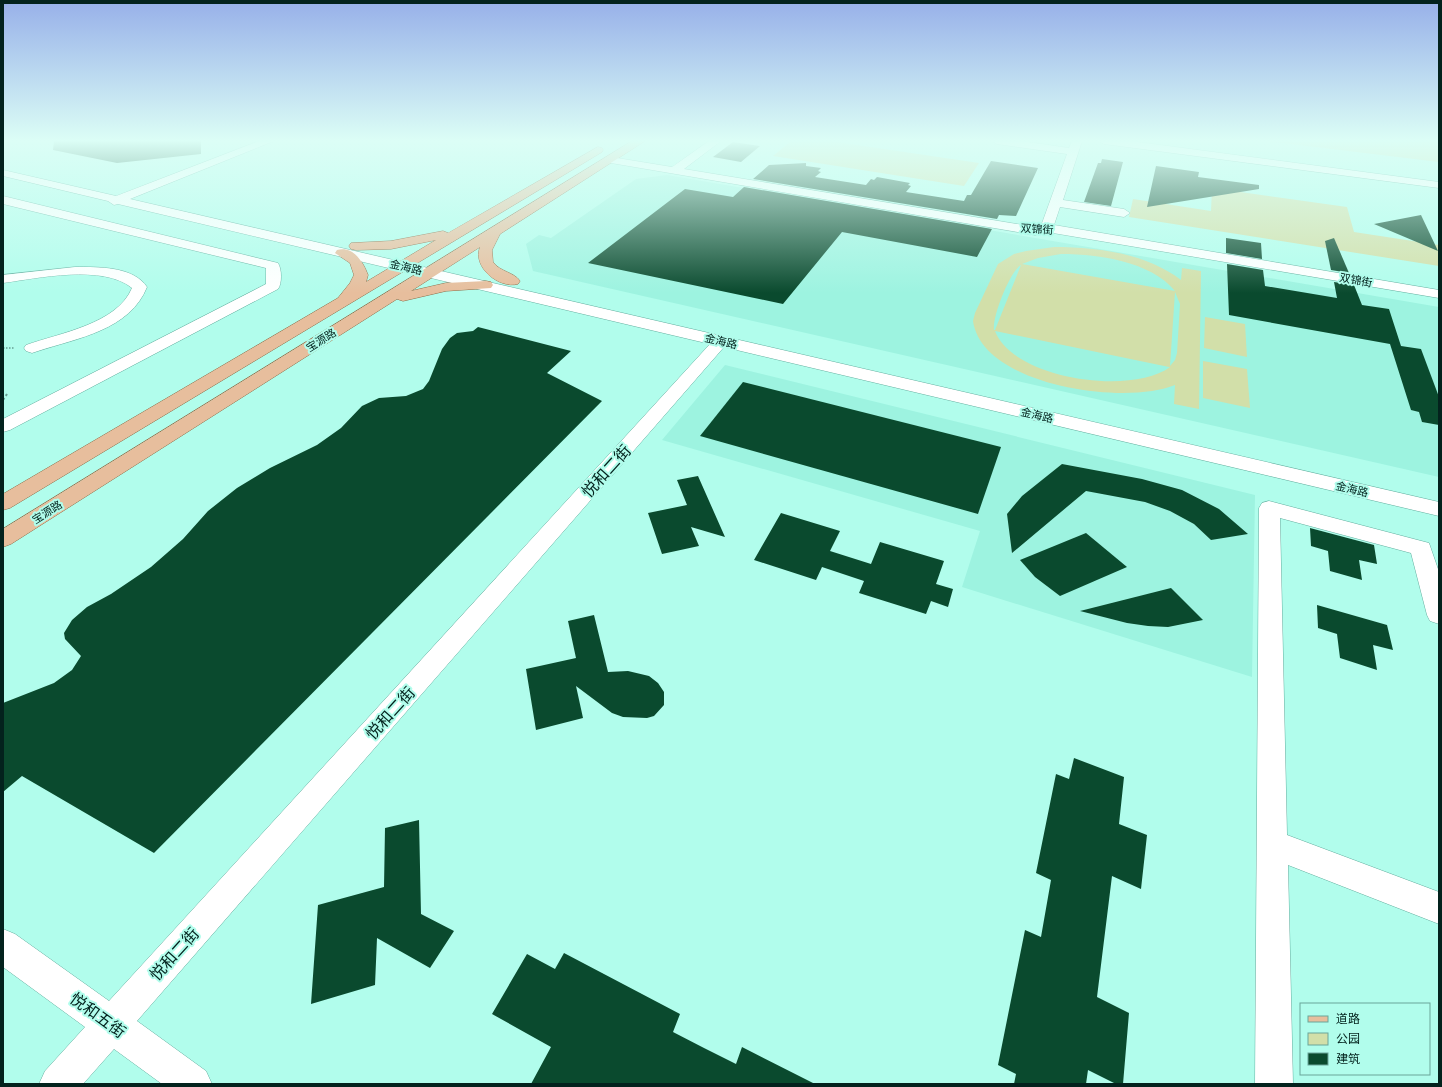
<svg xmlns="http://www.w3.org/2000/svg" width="1442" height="1087" font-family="'Space Grotesk','Noto Sans SC',sans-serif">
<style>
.built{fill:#9df3e0}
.green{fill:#d2dfa9;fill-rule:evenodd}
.building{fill:#0a4a2e}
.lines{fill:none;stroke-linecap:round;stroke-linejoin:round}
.minor-casing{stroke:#64ae9f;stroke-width:1}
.major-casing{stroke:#8d6b46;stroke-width:1}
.path-far1{stroke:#669e93;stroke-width:1.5;stroke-dasharray:1.5 1.5;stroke-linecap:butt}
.path{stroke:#669e93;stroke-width:2;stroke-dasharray:2.5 2.5;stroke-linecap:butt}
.minor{fill:#fff;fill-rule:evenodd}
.major{fill:#e7be9d;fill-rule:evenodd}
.labels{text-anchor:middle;stroke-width:4;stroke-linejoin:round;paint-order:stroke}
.far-street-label{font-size:11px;fill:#03221d;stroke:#b1fdec}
.near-street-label{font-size:16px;fill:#03221d;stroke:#b1fdec}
</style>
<rect width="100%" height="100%" fill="#b1fdec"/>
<g class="built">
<polygon points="667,175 1439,307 1439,477 533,271 526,244 539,235 551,238 636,179"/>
<polygon points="725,365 1255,495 1252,677 962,587 980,531 662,440"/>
</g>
<g class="green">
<polygon points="791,141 830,141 979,163 964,186 773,156"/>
<polygon points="1265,141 1439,141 1439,162"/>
<polygon points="1212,188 1347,207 1354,232 1439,245 1439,266 1129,217 1133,199 1211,211"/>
<path d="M1054 247C1096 247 1146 253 1181 280L1182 268 1201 271 1199 409 1174 404 1175 385C1125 406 982 386 973 321L975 313 998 264 1014 254 1026 251ZM1061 254C1096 254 1151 261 1175 291L1022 264 1038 258ZM1021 265 995 330H994C992 317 1010 271 1021 265ZM1175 292 1180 304 1177 353 1175 360 1170 366ZM995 331 1169 367H1170C1131 396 1013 379 995 331Z"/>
<polygon points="1205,317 1245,324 1247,357 1204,348"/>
<polygon points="1203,361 1247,369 1250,408 1203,398"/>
</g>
<g class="building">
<polygon points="54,141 201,141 201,154 117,163 53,150"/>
<polygon points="733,142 760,146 741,162 713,157"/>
<polygon points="1102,159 1123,162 1111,206 1084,202 1098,163 1101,163"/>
<polygon points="991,161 1038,168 1016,216 999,215 997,219 753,179 769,165 806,163 806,166 821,168 818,171 821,172 815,177 866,185 871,179 874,180 877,177 910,183 908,185 911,186 906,192 964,201 967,195 971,195"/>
<polygon points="1156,166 1199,172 1198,177 1259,185 1259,189 1147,207"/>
<polygon points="744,187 992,229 977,257 842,232 783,304 588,263 685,189 733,197"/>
<polygon points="1421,215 1438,251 1374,224"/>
<polygon points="1226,238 1261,243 1262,259 1226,253"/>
<polygon points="1334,238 1349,273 1331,270 1325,241"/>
<polygon points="1227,264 1263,270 1265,286 1337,298 1334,282 1354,285 1362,305 1389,309 1401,346 1421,349 1439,397 1439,425 1422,422 1419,412 1411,410 1390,344 1229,315"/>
<polygon points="478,327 571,351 547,373 602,401 154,853 22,776 3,792 3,703 54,683 72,670 81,656 65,639 64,633 72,620 87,607 111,594 151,567 183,539 208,511 237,488 270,468 317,445 341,428 362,406 379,398 406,396 423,389 429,381 442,349 450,338 457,333 473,331"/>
<polygon points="743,382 1001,447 978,514 700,436"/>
<polygon points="1062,464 1142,479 1182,490 1219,509 1248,534 1211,540 1194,524 1170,511 1145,502 1086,491 1012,553 1007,514 1022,496"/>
<polygon points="698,476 725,537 691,527 699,546 662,554 648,513 687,505 677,480"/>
<polygon points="781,513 840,531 830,551 871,564 880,542 944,561 936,584 953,589 948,607 931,601 926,614 859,593 864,581 822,567 816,580 754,560"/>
<polygon points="1310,528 1374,545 1377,564 1359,560 1362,580 1330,571 1328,551 1311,546"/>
<polygon points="1086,533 1127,567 1060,596 1035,577 1020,560"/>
<polygon points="1171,588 1203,620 1168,627 1148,626 1127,623 1080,611"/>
<polygon points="1317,605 1387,625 1393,650 1373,645 1377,670 1340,658 1337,634 1318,628"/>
<polygon points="594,615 608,672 628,671 649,676 658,683 664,692 664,705 654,716 647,718 623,717 612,713 576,686 583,718 536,730 526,669 576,658 568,621"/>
<polygon points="1074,758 1124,777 1119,824 1147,835 1141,889 1112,876 1097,997 1129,1013 1123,1084 1116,1084 1088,1070 1086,1084 1014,1084 1016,1074 998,1065 1025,930 1041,937 1051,880 1036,873 1056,774 1069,779"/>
<polygon points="419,820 421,914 454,931 430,968 377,938 375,985 311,1004 318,905 384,887 385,828"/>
<polygon points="564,953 680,1014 673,1032 704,1048 736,1064 742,1047 815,1084 531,1084 551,1047 492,1014 527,954 555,969"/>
</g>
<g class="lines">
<defs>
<g id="minor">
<polygon points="259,141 274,141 130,199 1439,502 1439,516 724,347 137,1021 206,1071 212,1084 162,1084 114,1049 83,1084 39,1084 45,1071 85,1027 3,967 3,929 15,934 109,1001 710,344 118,204 114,205 108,201 3,176 3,170 116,196"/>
<polygon points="709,141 721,141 684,169 1035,227 1041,226 1067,154 997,144 992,141 1021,141 1069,148 1072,141 1082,141 1063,200 1124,209 1130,213 1124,217 1060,207 1054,225 1439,290 1439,298 1047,232 1035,235 611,163 606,160 611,157 672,167"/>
<polygon points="1099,141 1130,141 1439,182 1439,188 1104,144"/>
<path d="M3 196 278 263C282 269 282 284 278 289L10 430 3 432V419L266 284V268L3 204Z"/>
<path d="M75 267C98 267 133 266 147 287 130 330 78 338 38 351L32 353 26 351 24 348 26 345C60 333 117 324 132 288 103 264 38 278 3 283V275Z"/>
<polygon points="1269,501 1429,543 1439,572 1439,624 1430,621 1427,615 1411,553 1280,518 1287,835 1439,892 1439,924 1288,865 1293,1084 1255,1084 1259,508 1262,503"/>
</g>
<g id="major">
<path d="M632 141H645L500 234 492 250 493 262C500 272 514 272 520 281L518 284C499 289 472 267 480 247L411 291 446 283 486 281 491 282 493 285 491 288 446 291 403 301 397 299 11 544 3 547V529Z"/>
<path d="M598 147 602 148 603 150 602 152 10 508 3 510V494L338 298 350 283 354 275 350 263 335 253 337 250C354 246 363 262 368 275L366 282 436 240 391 249 356 250 351 249 349 246 351 243 391 241 443 231 448 233Z"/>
</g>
</defs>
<use href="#minor" class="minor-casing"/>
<use href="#major" class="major-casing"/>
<polyline class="path-far1" points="3,348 15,348"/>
<polyline class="path" points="3,400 7,394"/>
<use href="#minor" class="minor"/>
<use href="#major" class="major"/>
</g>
<linearGradient id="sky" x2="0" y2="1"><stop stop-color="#97b0e9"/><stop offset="0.48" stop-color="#dcfef6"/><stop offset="1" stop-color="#dcfef6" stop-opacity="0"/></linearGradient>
<rect width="1442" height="293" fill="url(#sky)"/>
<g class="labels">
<g class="far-street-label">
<text transform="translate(1037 229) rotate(4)" y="4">双锦街</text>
<text transform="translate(406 267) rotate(13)" y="4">金海路</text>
<text transform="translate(1356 280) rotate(10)" y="4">双锦街</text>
<text transform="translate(321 340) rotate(-32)" y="4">宝源路</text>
<text transform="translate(721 341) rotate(13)" y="4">金海路</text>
<text transform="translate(1037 415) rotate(13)" y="4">金海路</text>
<text transform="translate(1352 489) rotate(13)" y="4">金海路</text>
<text transform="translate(47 512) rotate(-32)" y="4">宝源路</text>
</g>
<g class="near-street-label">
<text transform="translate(606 471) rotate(-48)" y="6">悦和二街</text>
<text transform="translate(390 713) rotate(-48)" y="6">悦和二街</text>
<text transform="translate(174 954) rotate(-48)" y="6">悦和二街</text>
<text transform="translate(98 1015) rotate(36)" y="6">悦和五街</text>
</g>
</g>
<rect width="1442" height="1087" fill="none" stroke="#03221d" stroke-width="8"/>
<rect x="1300" y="1003" width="130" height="72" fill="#b1fdec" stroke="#6ba599"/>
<rect x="1308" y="1016" width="20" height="6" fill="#e7be9d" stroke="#6ba599"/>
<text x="1336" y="1023" font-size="12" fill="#03221d">道路</text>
<rect x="1308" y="1033" width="20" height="12" fill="#d2dfa9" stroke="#6ba599"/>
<text x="1336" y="1043" font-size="12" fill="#03221d">公园</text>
<rect x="1308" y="1053" width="20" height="12" fill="#0a4a2e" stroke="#6ba599"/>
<text x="1336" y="1063" font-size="12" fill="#03221d">建筑</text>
</svg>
